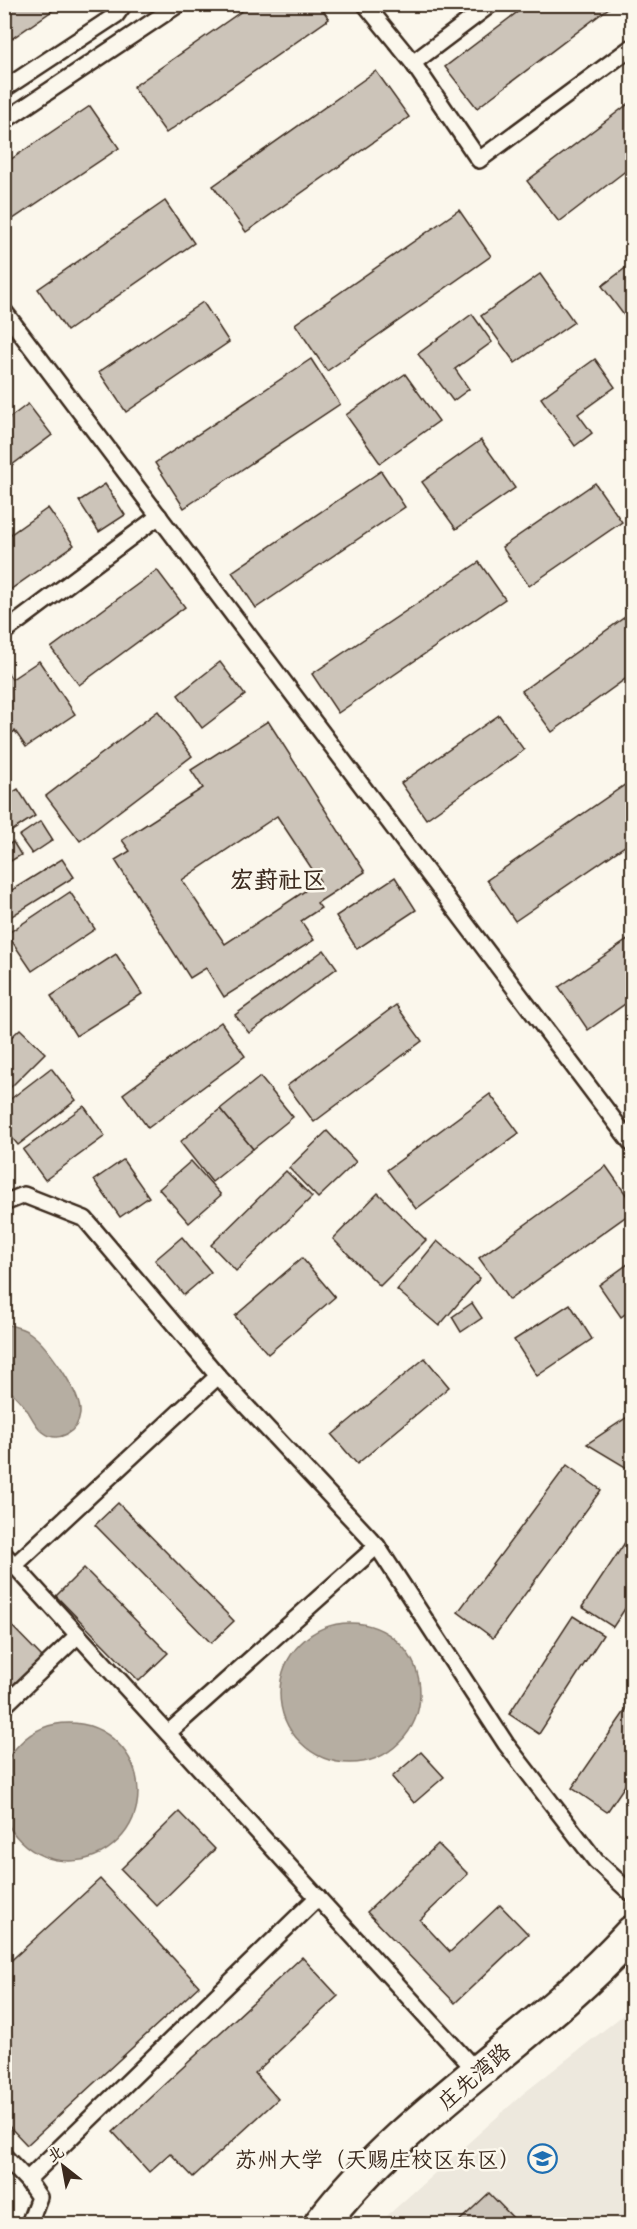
<svg xmlns="http://www.w3.org/2000/svg" width="637" height="2229" font-family="Sriracha,'LXGW WenKai TC',sans-serif">
<style>
.built{fill:#ede8dd}
.water{fill:#b6aea2;stroke:#85796d;stroke-width:1.5}
.building{fill:#ccc4b9;stroke:#3b2a1e;stroke-width:1.5;fill-rule:evenodd}
.lines{fill:none;stroke-linecap:round;stroke-linejoin:round}
.lane-casing{stroke:#3b2a1e;stroke-width:20}
.secondary-casing{stroke:#3b2a1e;stroke-width:38}
.lane{stroke:#fbf7ec;stroke-width:15}
.secondary{stroke:#fbf7ec;stroke-width:33}
.labels{text-anchor:middle;stroke-width:5;stroke-linejoin:round;paint-order:stroke}
.street-label{font-size:22px;fill:#3b2a1e;stroke:#fbf7ec}
.poi-label{font-size:22px;fill:#3b2a1e;stroke:#fbf7ec;text-anchor:end}
.neighbourhood-label{font-size:24px;font-weight:bold;fill:#3b2a1e;stroke:#fbf7ec}
</style>
<rect width="100%" height="100%" fill="#fbf7ec"/>
<filter id="ink" filterUnits="userSpaceOnUse"><feTurbulence type="fractalNoise" baseFrequency=".0167" numOctaves="2"/><feDisplacementMap in="SourceGraphic" scale="12" xChannelSelector="R" yChannelSelector="G"/><feConvolveMatrix kernelMatrix="1 2 1 2 8 2 1 2 1" color-interpolation-filters="sRGB"/></filter>
<g filter="url(#ink)">
<polygon class="built" points="632,2008 632,2224 378,2224 524,2093"/>
<g class="water">
<path d="M5 1324C14 1326 23 1328 30 1333 47 1345 82 1394 80 1414 78 1432 58 1444 43 1432 34 1425 31 1414 24 1406 19 1399 11 1392 5 1386Z"/>
<circle cx="350" cy="1693" r="70"/>
<circle cx="69" cy="1792" r="69"/>
</g>
<g class="building">
<polygon points="4,4 62,4 4,44"/>
<polygon points="252,4 319,4 329,19 166,133 133,87"/>
<polygon points="528,4 614,4 477,108 445,67"/>
<polygon points="376,71 409,117 246,232 213,186"/>
<polygon points="632,101 632,166 559,222 527,181"/>
<polygon points="90,106 119,148 4,225 4,164"/>
<polygon points="165,201 194,243 67,331 38,289"/>
<polygon points="459,210 491,256 327,371 295,324"/>
<polygon points="632,263 632,326 602,286"/>
<polygon points="540,274 574,322 515,363 481,316"/>
<polygon points="203,302 229,342 126,412 99,372"/>
<polygon points="472,314 492,342 455,369 469,389 453,401 418,354"/>
<polygon points="311,359 340,404 184,508 155,463"/>
<polygon points="595,359 615,387 578,414 592,433 575,446 541,398"/>
<polygon points="405,374 439,421 380,463 346,415"/>
<polygon points="28,404 52,435 4,471 4,422"/>
<polygon points="481,440 515,488 456,529 422,482"/>
<polygon points="381,471 405,507 256,608 232,572"/>
<polygon points="595,483 622,522 529,586 502,547"/>
<polygon points="105,484 125,515 99,532 79,501"/>
<polygon points="48,508 74,545 4,594 4,539"/>
<polygon points="479,562 505,599 338,713 312,674"/>
<polygon points="157,570 185,607 79,685 51,648"/>
<polygon points="632,612 632,674 552,732 522,691"/>
<polygon points="39,661 75,714 26,747 15,731 4,738 4,668 12,679"/>
<polygon points="220,662 245,695 202,728 178,695"/>
<polygon points="158,711 192,756 80,841 46,796"/>
<polygon points="499,715 524,750 426,819 401,783"/>
<path d="M268 721 365 872 317 903 321 908 301 921 314 940 224 997 206 968 190 978 115 860 130 851 122 840 203 788 191 770ZM277 816 320 881 225 944 182 880Z"/>
<polygon points="632,780 632,841 515,921 487,880"/>
<polygon points="18,789 35,816 4,836 4,798"/>
<polygon points="41,821 53,840 32,854 19,836"/>
<polygon points="13,842 21,855 4,865 4,847"/>
<polygon points="62,859 74,877 4,921 4,895"/>
<polygon points="395,877 416,910 357,949 336,916"/>
<polygon points="70,892 95,929 32,971 7,934"/>
<polygon points="632,937 632,999 588,1030 559,987"/>
<polygon points="324,950 337,968 249,1033 235,1015"/>
<polygon points="116,954 142,994 76,1036 51,996"/>
<polygon points="396,1005 422,1041 314,1122 287,1086"/>
<polygon points="221,1022 245,1056 148,1128 123,1094"/>
<polygon points="20,1029 45,1053 10,1088 4,1083 4,1044"/>
<polygon points="51,1068 76,1100 18,1145 4,1128 4,1104"/>
<polygon points="260,1077 293,1117 253,1149 220,1109"/>
<polygon points="490,1094 519,1133 416,1209 387,1170"/>
<polygon points="84,1106 105,1136 45,1180 23,1150"/>
<polygon points="220,1109 253,1149 212,1182 180,1142"/>
<polygon points="327,1131 356,1162 318,1198 289,1168"/>
<polygon points="123,1160 149,1197 120,1217 94,1180"/>
<polygon points="191,1161 221,1195 189,1223 159,1189"/>
<polygon points="606,1166 632,1203 632,1212 509,1300 479,1258"/>
<polygon points="286,1171 312,1197 236,1271 211,1245"/>
<polygon points="378,1193 426,1240 380,1286 333,1239"/>
<polygon points="182,1237 211,1272 184,1295 155,1260"/>
<polygon points="437,1241 480,1278 439,1326 397,1290"/>
<polygon points="302,1258 335,1297 268,1354 235,1316"/>
<polygon points="632,1261 632,1309 621,1317 599,1285"/>
<polygon points="472,1303 482,1318 461,1332 452,1317"/>
<polygon points="570,1304 592,1339 537,1376 514,1340"/>
<polygon points="425,1358 449,1387 357,1464 332,1435"/>
<polygon points="632,1414 632,1471 587,1444"/>
<polygon points="567,1465 601,1490 493,1638 458,1612"/>
<polygon points="118,1503 234,1621 211,1643 95,1525"/>
<polygon points="632,1532 632,1598 613,1627 582,1607"/>
<polygon points="84,1568 168,1653 139,1681 56,1596"/>
<polygon points="573,1616 603,1635 539,1734 509,1714"/>
<polygon points="4,1618 43,1658 4,1694"/>
<polygon points="632,1701 632,1775 607,1812 572,1788"/>
<polygon points="421,1752 444,1777 414,1803 392,1777"/>
<polygon points="179,1812 215,1849 157,1906 121,1869"/>
<polygon points="438,1844 468,1874 420,1920 450,1952 500,1905 528,1934 455,2003 367,1912"/>
<polygon points="100,1879 199,1986 27,2145 4,2121 4,1967"/>
<polygon points="302,1957 338,1996 255,2073 278,2099 193,2177 170,2153 149,2172 113,2132"/>
<polygon points="489,2193 519,2224 456,2224"/>
</g>
<g class="lines">
<defs>
<g id="lane">
<polyline points="365,4 413,63 479,160 632,47"/>
<polyline points="413,63 491,4"/>
<polyline points="4,89 116,15 124,4"/>
<polyline points="4,121 179,4"/>
<polyline points="4,311 632,1144"/>
<polyline points="4,632 159,516"/>
<polyline points="4,1203 24,1195 85,1219 218,1376 377,1546 506,1744 596,1861 632,1894"/>
<polyline points="4,1554 477,2072"/>
<polyline points="15,1565 218,1376"/>
<polyline points="4,1706 78,1635"/>
<polyline points="168,1733 377,1546"/>
<polyline points="4,2156 27,2180 39,2197 29,2224"/>
<polyline points="27,2180 318,1897"/>
</g>
<path id="secondary" d="M321 2224C407 2111 537 2038 632 1933"/>
</defs>
<use href="#lane" class="lane-casing"/>
<use href="#secondary" class="secondary-casing"/>
<use href="#lane" class="lane"/>
<use href="#secondary" class="secondary"/>
</g>
</g>
<defs>
<symbol id="university-ring" viewBox="-11 -11 22 22"><circle r="9.5" fill="#fbf7ec" stroke="#1f6fb2" stroke-width="1.5"/><path d="M0-5L7-2L0 1L-7-2ZM-4 1L0 2.5L4 1V4Q0 6-4 4Z" fill="#1f6fb2"/></symbol>
</defs>
<g fill-rule="evenodd">
<use href="#university-ring" x="526" y="2142" width="33" height="33"/>
</g>
<g class="labels">
<g class="street-label">
<text transform="translate(474 2076) rotate(-41)" y="8">庄先湾路</text>
</g>
<g class="poi-label">
<text x="521" y="2167">苏州大学（天赐庄校区东区）</text>
</g>
<g class="neighbourhood-label">
<text x="278" y="888">宏葑社区</text>
</g>
</g>
<rect width="637" height="2229" fill="none" stroke="#fbf7ec" stroke-width="24"/>
<rect x="12" y="12" width="613" height="2205" fill="none" stroke="#3b2a1e" stroke-width="2" filter="url(#ink)"/>
<g transform="translate(63 2166) rotate(329)" stroke="#fbf7ec" stroke-width="4.5" paint-order="stroke">
<path d="M0-4.5L10 22L0 15L-10 22Z" fill="#3b2a1e"/>
<text y="-9" font-size="16" font-weight="bold" text-anchor="middle" fill="#3b2a1e">北</text>
</g>
</svg>
